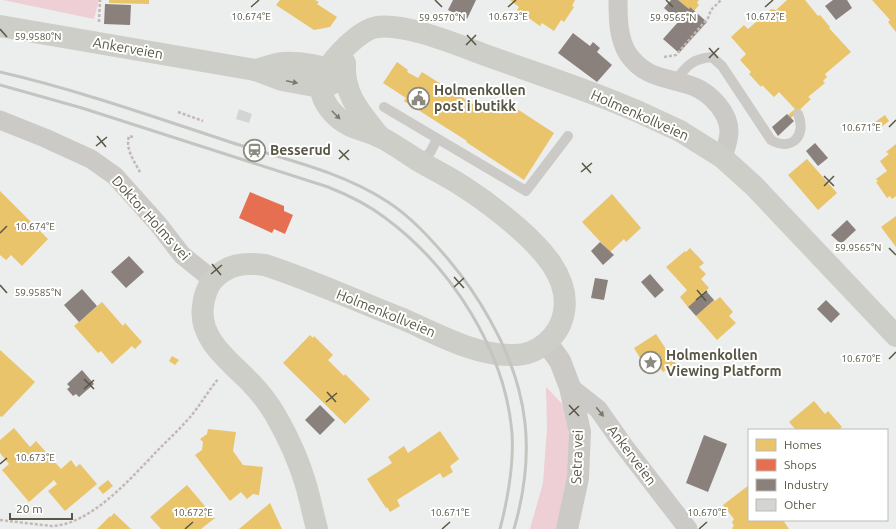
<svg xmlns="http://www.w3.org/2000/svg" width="896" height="529" font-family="Ubuntu,sans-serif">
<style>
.green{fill:#edcfd5}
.homes{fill:#e9c46a}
.shops{fill:#e76f51}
.industry{fill:#8a817c}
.building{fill:#d4d5d3}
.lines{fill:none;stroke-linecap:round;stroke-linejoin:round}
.path{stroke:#c3b8b7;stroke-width:2.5;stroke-dasharray:3 2;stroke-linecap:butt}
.service{stroke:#cbcac6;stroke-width:10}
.minor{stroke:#cbcac6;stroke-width:19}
.tertiary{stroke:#cbcac6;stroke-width:22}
.secondary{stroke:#cdcec8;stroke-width:22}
.rail{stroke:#c4c4c1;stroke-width:3}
.oneway{fill:#7b7a6c}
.oneway2{fill:#7a796b}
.ticks{fill:none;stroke:#585644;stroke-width:1.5}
.labels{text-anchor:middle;stroke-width:4;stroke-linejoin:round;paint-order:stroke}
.street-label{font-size:14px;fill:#585644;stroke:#fff}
.poi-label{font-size:14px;font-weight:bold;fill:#585644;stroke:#fff;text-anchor:start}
.ticks-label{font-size:10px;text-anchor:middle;fill:#585644;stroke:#fff;stroke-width:4;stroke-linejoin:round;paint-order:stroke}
</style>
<rect width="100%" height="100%" fill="#eceded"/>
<g class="green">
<polygon points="3,0 99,0 94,19"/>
<polygon points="546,387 568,410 570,479 557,529 530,529 543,483 547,428"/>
</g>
<g class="homes">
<polygon points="109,0 149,0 149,4 109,3"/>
<polygon points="280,0 315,0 319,2 317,4 337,17 330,27 314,30 276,5"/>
<polygon points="510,0 575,0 572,6 574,7 564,22 561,20 554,31 542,23 540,26 517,10 519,7"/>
<polygon points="678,0 699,0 697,3 699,5 694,11 690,7 689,9"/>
<polygon points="787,0 805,0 818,16 820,15 830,27 829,28 851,52 825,74 827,77 823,81 825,83 808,97 811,99 791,118 788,115 795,109 779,92 774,97 762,85 761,87 749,74 751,72 740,60 746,54 731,37 744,25 748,29 769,11 771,9 776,10"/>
<polygon points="872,0 896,0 896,32 888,22 890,20"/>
<polygon points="397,62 408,70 407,72 418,78 422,72 484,111 488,106 501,114 508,103 554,133 524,180 466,142 467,141 404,101 406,98 383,83"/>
<polygon points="885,115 889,121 880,128 875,122"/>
<polygon points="896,144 896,196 892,199 890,196 887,198 876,182 878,182 876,179 887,171 880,161 889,154 886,152"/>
<polygon points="807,159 837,193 818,210 788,175"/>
<polygon points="0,191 48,239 22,266 11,255 6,260 0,255"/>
<polygon points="612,194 641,228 626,242 624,239 610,252 582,222"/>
<polygon points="896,216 896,247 881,227"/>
<polygon points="690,248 704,263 699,267 706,274 701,279 709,288 688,307 680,297 687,290 666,267 685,251 686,252"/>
<polygon points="720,297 733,312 729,316 736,323 717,340 696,316 714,300 715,301"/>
<polygon points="102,302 123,326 125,323 142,342 135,349 132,346 112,364 101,351 98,353 74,326"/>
<polygon points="656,334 676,364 663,372 660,368 650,374 634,348"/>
<polygon points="310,335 313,338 314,336 333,355 328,360 344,376 345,374 370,399 345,424 283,363"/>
<polygon points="0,350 35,382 2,417 0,416"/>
<polygon points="172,356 179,360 175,365 169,361"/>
<polygon points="814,401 825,414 828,411 842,427 838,430 796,430 789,422"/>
<polygon points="14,428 30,447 36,441 61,469 71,460 76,467 80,464 97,484 65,511 48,491 57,484 54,480 29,502 2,470 9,464 0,453 0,440"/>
<polygon points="208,429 236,432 233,451 243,465 263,467 259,495 253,494 247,499 241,492 230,501 195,455 202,450 203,442 200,439 207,434"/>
<polygon points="440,431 459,459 450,466 453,472 443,478 440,473 397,500 400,506 390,512 387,507 386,508 367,479 392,463 388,457 404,446 408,453"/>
<polygon points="108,480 113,486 103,494 98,488"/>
<polygon points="187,485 215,518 201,529 161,529 150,517"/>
<polygon points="749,485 749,520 783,520 789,529 733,529 732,528 734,526 732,522 734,519 723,505"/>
<polygon points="270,503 282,529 239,529"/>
<polygon points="114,513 131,529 97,529 110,516 111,517"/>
</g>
<polygon class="shops" points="250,192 284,206 284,211 293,215 285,234 274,229 272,233 239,218"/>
<g class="industry">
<polygon points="453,0 476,0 467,19 448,10"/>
<polygon points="671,0 678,0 689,9 690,7 707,22 679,53 663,39 679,21 664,8"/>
<polygon points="833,0 847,0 852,8 836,20 825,6"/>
<polygon points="105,4 131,5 130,25 104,24"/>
<polygon points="573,33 590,46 593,42 600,48 597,52 612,65 597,82 558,53"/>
<polygon points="787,114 794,121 778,136 772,127"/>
<polygon points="815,143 828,158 818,166 806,151"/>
<polygon points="847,220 856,230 841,244 831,235"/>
<polygon points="600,242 614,255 603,265 591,251"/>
<polygon points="129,256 144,272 126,288 111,272"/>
<polygon points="650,274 664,290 655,298 641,282"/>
<polygon points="595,278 608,280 604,300 591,298"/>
<polygon points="82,289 97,306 79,322 64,305"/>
<polygon points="706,291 714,300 696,316 688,307"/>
<polygon points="826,300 840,314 831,323 817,309"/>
<polygon points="82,370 94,384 79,397 76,394 73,396 67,389 70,387 67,384"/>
<polygon points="320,405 335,420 320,435 305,420"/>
<polygon points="704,435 727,444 708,492 686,483"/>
</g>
<polygon class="building" points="239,109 252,114 249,123 236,119"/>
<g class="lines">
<g class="path">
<polyline points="99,22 100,0"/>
<polyline points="664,57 676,55 708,18 711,10 721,0"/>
<polyline points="178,112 203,121"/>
<path d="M133 137 129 136C125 150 135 162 141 174"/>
<path d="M0 520 51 526C91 525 131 478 157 451 170 438 184 425 195 411 203 400 210 389 218 379"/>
</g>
<g class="service">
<path d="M674 82C687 66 691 59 712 57L722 66 771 140C792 152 807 135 798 114"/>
<polyline points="384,107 526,191 568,136"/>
<polyline points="422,162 431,151 437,139"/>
</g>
<g class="minor">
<path d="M618 0C618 18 618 38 628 54 646 80 669 77 695 87 711 94 729 113 729 131 729 141 725 149 723 158"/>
<polyline points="0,120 45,138 91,159 115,176 158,224 182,255 213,280"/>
<polyline points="570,387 598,409 624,446 688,529"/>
</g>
<polyline class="tertiary" points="547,343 560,361 570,387 580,432 578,478 567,529"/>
<g class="secondary">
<polyline points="0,26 255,70 282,80 320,87 331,84 344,77"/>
<path d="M345 63C343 95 361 113 380 137"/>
<path d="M255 70C264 68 274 64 283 63 299 62 326 66 340 74"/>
<path d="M317 529C313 514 310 499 306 485 299 461 288 437 276 416 269 404 260 392 250 382 230 361 198 339 203 306 204 297 207 288 212 281 227 264 244 262 265 265 311 280 357 301 403 319 437 334 476 356 514 355 538 355 560 336 564 312 570 277 541 248 517 227 501 213 481 198 464 187 449 177 434 170 419 161 406 153 394 144 380 137 363 129 349 129 335 115 323 103 317 89 325 73 333 58 359 30 377 27 406 23 458 45 485 55 527 70 569 84 610 100L639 112 680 131 723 158 754 186 896 336"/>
</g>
<g class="rail">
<path d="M0 72C78 90 154 117 230 142 283 159 341 171 388 202 411 217 430 238 448 259 464 278 478 298 490 320 529 389 536 453 514 529"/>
<path d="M0 85 82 108 328 187C348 195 367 204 384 217 451 266 505 350 512 433 514 466 508 498 500 529"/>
</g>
</g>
<defs><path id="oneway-solid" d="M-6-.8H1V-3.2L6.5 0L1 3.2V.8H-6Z"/></defs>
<g class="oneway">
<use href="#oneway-solid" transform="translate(292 82) rotate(12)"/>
<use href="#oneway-solid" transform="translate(336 115) rotate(45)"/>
</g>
<use class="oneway2" href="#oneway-solid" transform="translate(600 412) rotate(51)"/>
<path class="ticks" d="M435 0 442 7M666 0 673 7M251 7 259 0M508 7 516 0M765 7 773 0M0 29 7 37M467 35 476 45M466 45 476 35M709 48 718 58M709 58 719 48M889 127 896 120M97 136 106 147M96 146 107 137M339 150 349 160M339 159 349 150M582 163 591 173M581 172 592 163M824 176 834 186M824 186 834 176M0 233 7 226M889 248 896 255M212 264 221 275M211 274 222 265M454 277 464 288M0 285 7 293M454 287 464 278M697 290 706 301M696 300 707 291M889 359 896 352M84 379 94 389M84 389 94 380M327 392 336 402M326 402 337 393M569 405 579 416M569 415 579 406M0 464 7 458M185 529 193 522M442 529 450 522M699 529 707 522"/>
<defs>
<symbol id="civic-ring" viewBox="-11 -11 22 22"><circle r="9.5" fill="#fff" stroke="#8c8b7f" stroke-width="1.5"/><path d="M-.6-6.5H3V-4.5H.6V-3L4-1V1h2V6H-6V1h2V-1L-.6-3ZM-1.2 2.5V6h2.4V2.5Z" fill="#8c8b7f"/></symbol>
<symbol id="station-ring" viewBox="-11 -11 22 22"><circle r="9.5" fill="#fff" stroke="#8c8b7f" stroke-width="1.5"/><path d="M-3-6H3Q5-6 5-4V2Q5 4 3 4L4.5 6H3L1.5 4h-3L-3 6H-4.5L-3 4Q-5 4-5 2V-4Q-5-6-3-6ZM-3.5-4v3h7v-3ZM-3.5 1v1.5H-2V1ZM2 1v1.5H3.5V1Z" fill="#8c8b7f"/></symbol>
<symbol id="sight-ring" viewBox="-11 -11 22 22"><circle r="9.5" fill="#fff" stroke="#8c8b7f" stroke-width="1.5"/><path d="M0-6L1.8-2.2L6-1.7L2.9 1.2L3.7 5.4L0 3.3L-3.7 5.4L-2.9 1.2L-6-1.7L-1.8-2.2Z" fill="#8c8b7f"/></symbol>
</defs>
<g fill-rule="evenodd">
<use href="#civic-ring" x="406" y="86" width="25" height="25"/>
<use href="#station-ring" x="242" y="138" width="25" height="25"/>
<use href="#sight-ring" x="638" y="350" width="25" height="25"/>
</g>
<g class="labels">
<g class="street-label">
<text transform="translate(128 48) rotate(10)" y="5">Ankerveien</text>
<text transform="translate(640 115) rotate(24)" y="5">Holmenkollveien</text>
<text transform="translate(151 218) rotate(48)" y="5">Doktor Holms vei</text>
<text transform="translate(386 313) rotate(22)" y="5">Holmenkollveien</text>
<text transform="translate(632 455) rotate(53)" y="5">Ankerveien</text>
<text transform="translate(577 457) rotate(-88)" y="5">Setra vei</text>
</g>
<g class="poi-label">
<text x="434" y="95">Holmenkollen<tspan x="434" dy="16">post i butikk</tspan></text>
<text x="270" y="155">Besserud</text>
<text x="666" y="360">Holmenkollen<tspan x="666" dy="16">Viewing Platform</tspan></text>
</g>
</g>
<g class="ticks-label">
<text x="251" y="20">10.674°E</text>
<text x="508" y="20">10.673°E</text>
<text x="765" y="20">10.672°E</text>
<text x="442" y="21">59.9570°N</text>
<text x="673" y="21">59.9565°N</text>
<text x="38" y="40">59.9580°N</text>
<text x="861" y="131">10.671°E</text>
<text x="35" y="230">10.674°E</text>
<text x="858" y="251">59.9565°N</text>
<text x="38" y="296">59.9585°N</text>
<text x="861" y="362">10.670°E</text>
<text x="35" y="461">10.673°E</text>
<text x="193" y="516">10.672°E</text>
<text x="450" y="516">10.671°E</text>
<text x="707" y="516">10.670°E</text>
</g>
<rect x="748" y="429" width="140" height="92" fill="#ffffff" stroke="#bcbbb4"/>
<rect x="756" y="439" width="20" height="12" fill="#e9c46a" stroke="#bcbbb4"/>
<text x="784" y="449" font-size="12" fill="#585644">Homes</text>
<rect x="756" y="459" width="20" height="12" fill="#e76f51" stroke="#bcbbb4"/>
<text x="784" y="469" font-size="12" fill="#585644">Shops</text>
<rect x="756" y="479" width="20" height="12" fill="#8a817c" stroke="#bcbbb4"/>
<text x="784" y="489" font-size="12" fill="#585644">Industry</text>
<rect x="756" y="499" width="20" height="12" fill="#d4d5d3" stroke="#bcbbb4"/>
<text x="784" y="509" font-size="12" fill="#585644">Other</text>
<path d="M10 513v6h62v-6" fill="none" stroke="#585644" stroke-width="2"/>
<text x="16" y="513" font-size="12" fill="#585644" stroke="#ffffff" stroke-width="3" paint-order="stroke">20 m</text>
</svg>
